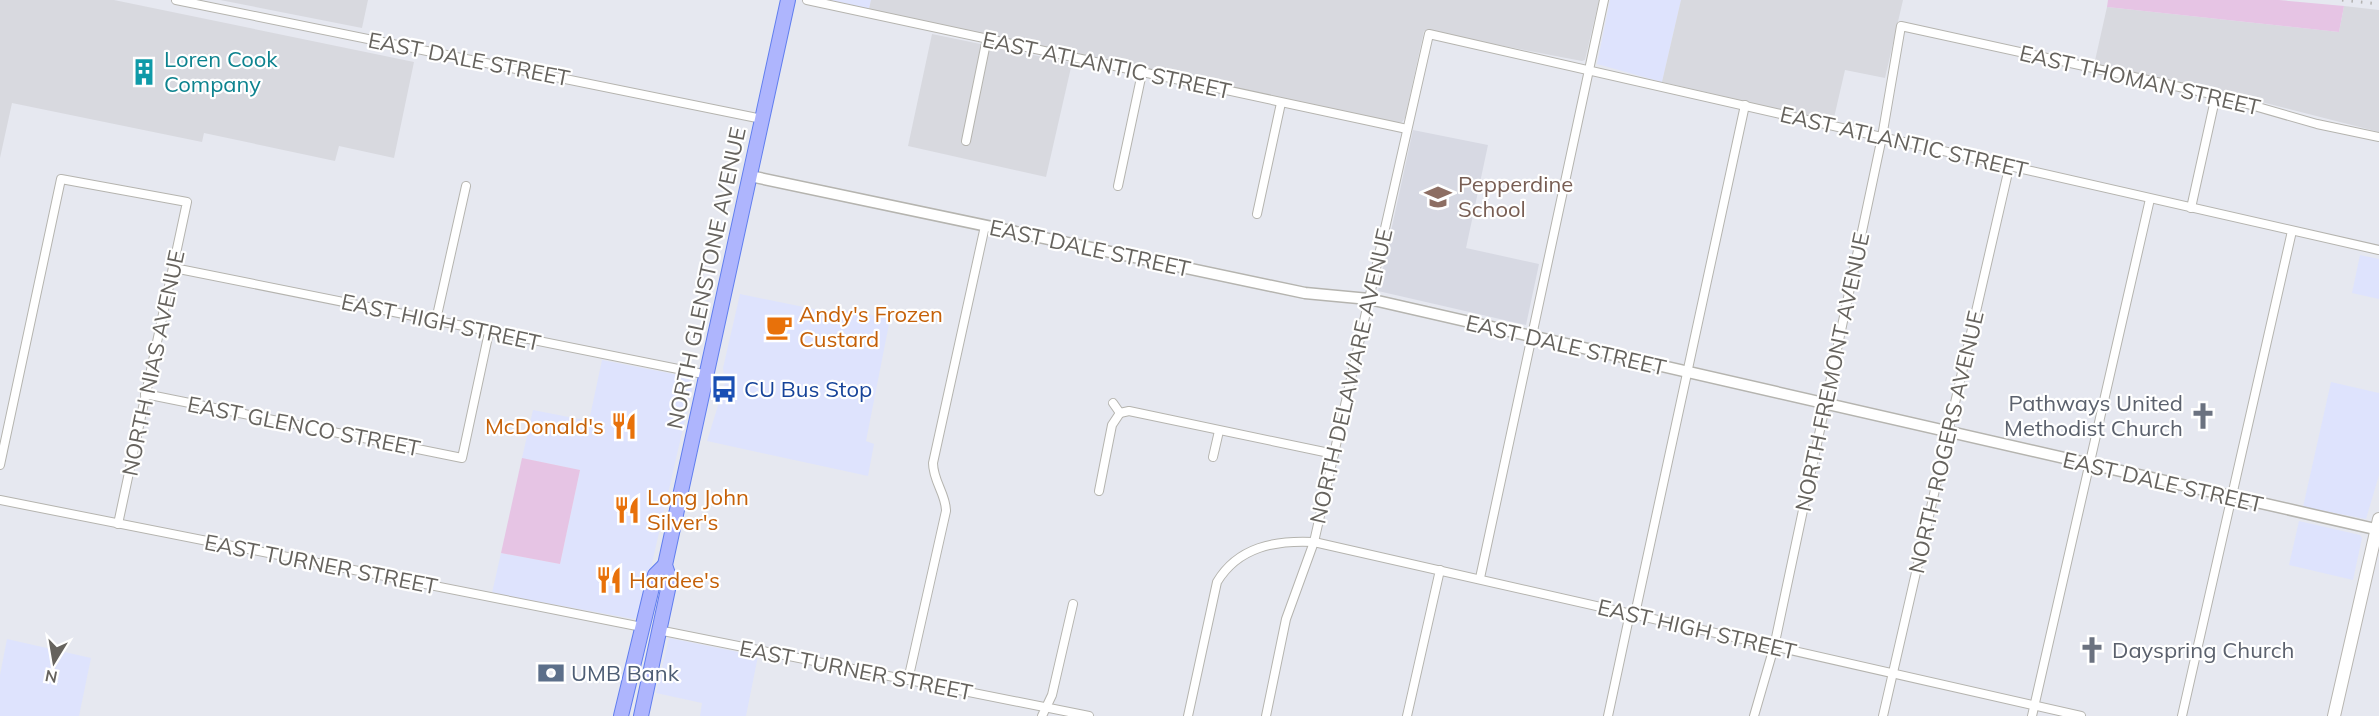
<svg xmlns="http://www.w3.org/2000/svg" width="2379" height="716" font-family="Mulish,sans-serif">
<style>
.commercial{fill:#dee3fd}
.industrial{fill:#d8d9df}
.education{fill:#d7d9e3}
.green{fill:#e6c4e4}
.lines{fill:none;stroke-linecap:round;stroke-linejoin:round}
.minor-casing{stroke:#b5b4af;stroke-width:10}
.tertiary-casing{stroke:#b5b4af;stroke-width:13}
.secondary-casing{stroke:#b8b6b1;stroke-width:14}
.primary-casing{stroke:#617eee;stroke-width:16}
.minor{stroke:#fff;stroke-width:8}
.tertiary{stroke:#fff;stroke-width:10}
.secondary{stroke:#fff;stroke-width:12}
.primary{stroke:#aeb5fd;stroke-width:14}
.rail{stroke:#b2b1b0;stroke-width:3;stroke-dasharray:1.5 8;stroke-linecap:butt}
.labels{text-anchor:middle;stroke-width:4.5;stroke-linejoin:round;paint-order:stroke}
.culture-label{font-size:22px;fill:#0d838f;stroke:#fff;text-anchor:start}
.street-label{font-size:22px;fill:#66635e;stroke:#fff}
.education-label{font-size:22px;fill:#785e54;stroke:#fff;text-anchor:start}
.food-label{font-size:22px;fill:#c56008;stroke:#fff;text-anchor:start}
.transit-label{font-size:22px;fill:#164399;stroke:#fff;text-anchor:start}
.worship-label{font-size:22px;fill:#5b616d;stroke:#fff;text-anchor:end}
.service-label{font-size:22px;fill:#4e5e75;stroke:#fff;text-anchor:start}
</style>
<rect width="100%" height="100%" fill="#e6e8f0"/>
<g class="commercial">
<polygon points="825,0 871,0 869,9"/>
<polygon points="1610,0 1681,0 1662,82 1597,64"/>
<polygon points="2360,255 2379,259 2379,299 2352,293"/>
<polygon points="740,294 843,315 844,310 890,319 866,441 874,444 868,476 707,441 725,383 723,368"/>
<polygon points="602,360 689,377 693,385 641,611 634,619 492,593 501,553 560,564 580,470 522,458 533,410 589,421"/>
<polygon points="2331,382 2379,393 2379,475 2366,519 2303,507"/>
<polygon points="2299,521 2360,535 2362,538 2353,580 2289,565"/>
<polygon points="669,638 758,656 746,716 700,716 702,703 656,693"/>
<polygon points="7,639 91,658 79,716 0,716 0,675"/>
</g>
<g class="industrial">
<polygon points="0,0 114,0 414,62 394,158 339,146 335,161 204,133 202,142 12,103 0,158"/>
<polygon points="220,0 368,0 362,28"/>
<polygon points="871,0 1599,0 1585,60 1582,61 1424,31 1405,118 1402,122 1397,123 869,9"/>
<polygon points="1681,0 1903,0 1885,78 1845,70 1833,122 1662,82"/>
<polygon points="2344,6 2379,10 2379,132 2222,92 2094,65 2107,7 2339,32"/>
<polygon points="932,34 1072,63 1046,177 908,146"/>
</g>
<polygon class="education" points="1413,130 1488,145 1466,248 1539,264 1526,325 1378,291"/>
<g class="green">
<polygon points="2108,0 2279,0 2344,6 2339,32 2107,7"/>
<polygon points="522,458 580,470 560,564 501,553"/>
</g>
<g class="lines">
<defs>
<g id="minor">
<polyline points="176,0 762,119"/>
<polyline points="807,0 1407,129"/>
<polyline points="966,141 987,38"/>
<polyline points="1118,186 1142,73"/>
<polyline points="2191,208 2216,95"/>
<polyline points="1257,214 1281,103"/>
<polyline points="174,268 708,375"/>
<polyline points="436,320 466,186"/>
<polyline points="145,394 462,458 489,332"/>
<polyline points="1113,403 1120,413"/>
<polyline points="1120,413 1129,411 1334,454"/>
<polyline points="1213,457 1219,431"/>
<polyline points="0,465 61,179 187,202 118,524"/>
<polyline points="1099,491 1112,425 1120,413"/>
<polyline points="0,500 642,627"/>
<polyline points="1480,578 1604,0"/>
<polyline points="1635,614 1745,105"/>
<polyline points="658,630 1089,716"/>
<path d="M908 680 946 511C946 494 933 481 933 463L985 226"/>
<polyline points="1042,716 1052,695 1073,604"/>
<path d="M1188 716 1217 582C1238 547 1275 540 1314 542L2081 716"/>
<polyline points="1266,716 1286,619 1314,542 1429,34 2379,250"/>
<polyline points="1407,716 1440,570"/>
<polyline points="1608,716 1630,613"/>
<polyline points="1754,716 1774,647 1882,137 1901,26 2216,95 2317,124 2379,137"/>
<polyline points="1883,716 2009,168"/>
<polyline points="2032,716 2150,199"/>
<polyline points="2182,716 2292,231"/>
</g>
<polyline id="tertiary" points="750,176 1305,293 1369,299 2379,530"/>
<polyline id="secondary" points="2334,716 2379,519"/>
<g id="primary">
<polyline points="621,716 655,575 665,565"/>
<polyline points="641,716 670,580 665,565 788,0"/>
</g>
</defs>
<use href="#minor" class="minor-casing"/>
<use href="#tertiary" class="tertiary-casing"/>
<use href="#secondary" class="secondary-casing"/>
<use href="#primary" class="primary-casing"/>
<use href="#minor" class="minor"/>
<use href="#tertiary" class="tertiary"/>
<use href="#secondary" class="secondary"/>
<use href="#primary" class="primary"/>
<polyline class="rail" points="2342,0 2379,4"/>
</g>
<defs>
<symbol id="building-bare" viewBox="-9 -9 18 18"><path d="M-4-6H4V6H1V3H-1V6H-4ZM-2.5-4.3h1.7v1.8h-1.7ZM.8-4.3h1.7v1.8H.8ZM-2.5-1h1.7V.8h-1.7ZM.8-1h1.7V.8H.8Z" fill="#0f9aa8" stroke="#fff" stroke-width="2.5" paint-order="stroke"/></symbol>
<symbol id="school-bare" viewBox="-9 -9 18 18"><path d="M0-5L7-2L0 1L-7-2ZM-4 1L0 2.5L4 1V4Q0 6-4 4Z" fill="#8d6e63" stroke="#fff" stroke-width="2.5" paint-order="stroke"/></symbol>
<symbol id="cafe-bare" viewBox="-9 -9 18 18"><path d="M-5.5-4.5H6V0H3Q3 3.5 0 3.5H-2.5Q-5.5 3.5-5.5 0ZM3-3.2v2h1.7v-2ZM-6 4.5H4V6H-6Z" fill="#e8710a" stroke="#fff" stroke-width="2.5" paint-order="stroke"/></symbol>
<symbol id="bus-bare" viewBox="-9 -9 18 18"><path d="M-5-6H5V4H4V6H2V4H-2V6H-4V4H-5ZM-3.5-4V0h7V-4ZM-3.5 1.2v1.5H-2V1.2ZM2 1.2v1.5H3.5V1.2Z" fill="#1a4fb4" stroke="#fff" stroke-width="2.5" paint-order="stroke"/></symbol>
<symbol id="church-bare" viewBox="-9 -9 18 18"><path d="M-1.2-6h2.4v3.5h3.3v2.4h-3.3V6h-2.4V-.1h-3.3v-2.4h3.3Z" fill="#6b7280" stroke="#fff" stroke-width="2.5" paint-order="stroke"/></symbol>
<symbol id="restaurant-bare" viewBox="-9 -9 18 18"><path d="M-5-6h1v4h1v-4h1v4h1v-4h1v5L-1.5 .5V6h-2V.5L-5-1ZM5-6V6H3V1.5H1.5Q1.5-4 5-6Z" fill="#e8710a" stroke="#fff" stroke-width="2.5" paint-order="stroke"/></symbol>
<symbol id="bank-bare" viewBox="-9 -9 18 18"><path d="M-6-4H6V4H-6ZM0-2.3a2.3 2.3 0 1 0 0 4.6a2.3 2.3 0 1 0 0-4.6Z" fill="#5c6f8a" stroke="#fff" stroke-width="2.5" paint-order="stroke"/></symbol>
</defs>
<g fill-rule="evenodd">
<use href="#building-bare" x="125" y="53" width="38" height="38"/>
<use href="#school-bare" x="1419" y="178" width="38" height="38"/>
<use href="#cafe-bare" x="760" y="308" width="38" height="38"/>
<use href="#bus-bare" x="705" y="370" width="38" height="38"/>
<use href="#church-bare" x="2184" y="397" width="38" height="38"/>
<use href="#restaurant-bare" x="605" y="407" width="38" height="38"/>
<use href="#restaurant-bare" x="608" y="491" width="38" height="38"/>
<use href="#restaurant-bare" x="590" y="561" width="38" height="38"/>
<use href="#church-bare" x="2073" y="631" width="38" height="38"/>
<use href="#bank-bare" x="532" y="654" width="38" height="38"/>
</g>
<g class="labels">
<g class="culture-label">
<text x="164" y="67">Loren Cook<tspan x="164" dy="25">Company</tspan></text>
</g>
<g class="street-label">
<text transform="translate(469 59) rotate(11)" y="8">EAST DALE STREET</text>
<text transform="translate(1107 65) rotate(12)" y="8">EAST ATLANTIC STREET</text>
<text transform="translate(2140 80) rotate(13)" y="8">EAST THOMAN STREET</text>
<text transform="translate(1904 142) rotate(13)" y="8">EAST ATLANTIC STREET</text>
<text transform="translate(1090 248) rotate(12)" y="8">EAST DALE STREET</text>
<text transform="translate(706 278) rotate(-78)" y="8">NORTH GLENSTONE AVENUE</text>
<text transform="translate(441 322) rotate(12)" y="8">EAST HIGH STREET</text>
<text transform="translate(1566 345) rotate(13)" y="8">EAST DALE STREET</text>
<text transform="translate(153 363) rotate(-78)" y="8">NORTH NIAS AVENUE</text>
<text transform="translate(1832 372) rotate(-78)" y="8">NORTH FREMONT AVENUE</text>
<text transform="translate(1351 376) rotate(-77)" y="8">NORTH DELAWARE AVENUE</text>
<text transform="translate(304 426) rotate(11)" y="8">EAST GLENCO STREET</text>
<text transform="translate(1946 442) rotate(-77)" y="8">NORTH ROGERS AVENUE</text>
<text transform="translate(2163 482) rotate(13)" y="8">EAST DALE STREET</text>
<text transform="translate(321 564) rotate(11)" y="8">EAST TURNER STREET</text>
<text transform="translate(1697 629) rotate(13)" y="8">EAST HIGH STREET</text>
<text transform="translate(856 670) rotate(11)" y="8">EAST TURNER STREET</text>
</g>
<g class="education-label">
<text x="1458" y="192">Pepperdine<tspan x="1458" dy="25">School</tspan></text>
</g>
<g class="food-label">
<text x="799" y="322">Andy's Frozen<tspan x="799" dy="25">Custard</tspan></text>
<text x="604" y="434" text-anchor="end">McDonald's</text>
<text x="647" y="505">Long John<tspan x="647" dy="25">Silver's</tspan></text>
<text x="629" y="588">Hardee's</text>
</g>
<g class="transit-label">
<text x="744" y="397">CU Bus Stop</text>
</g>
<g class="worship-label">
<text x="2183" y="411">Pathways United<tspan x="2183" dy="25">Methodist Church</tspan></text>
<text x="2112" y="658" text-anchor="start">Dayspring Church</text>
</g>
<g class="service-label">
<text x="571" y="681">UMB Bank</text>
</g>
</g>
<g transform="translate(54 662) rotate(191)" stroke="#ffffff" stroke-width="4.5" paint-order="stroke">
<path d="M0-4.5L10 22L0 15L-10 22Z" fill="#66635e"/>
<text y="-9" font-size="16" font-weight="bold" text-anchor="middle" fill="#66635e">N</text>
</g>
</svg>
